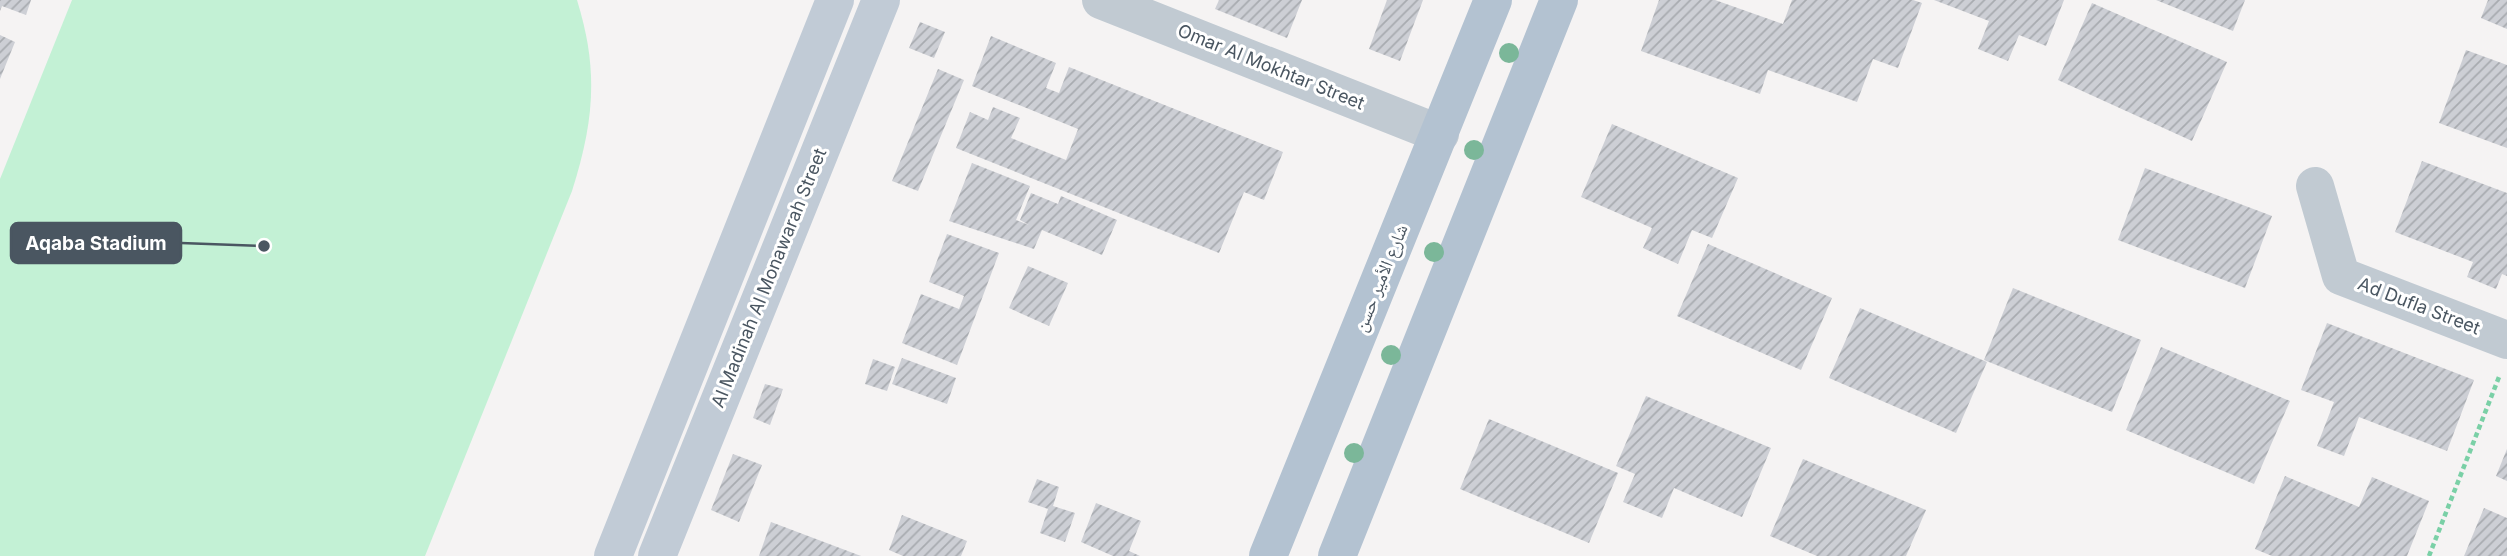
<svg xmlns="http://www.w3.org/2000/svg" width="2507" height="556" font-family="Inter,'Noto Naskh Arabic',sans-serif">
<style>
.grass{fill:#c3f1d5}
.building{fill:url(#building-hatch)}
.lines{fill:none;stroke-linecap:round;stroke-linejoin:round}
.path{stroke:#7ad0a6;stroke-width:4.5;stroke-dasharray:5 3.5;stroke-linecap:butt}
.minor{stroke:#c1cad2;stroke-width:38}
.tertiary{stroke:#c1cad2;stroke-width:38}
.secondary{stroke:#c1cbd6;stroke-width:38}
.primary{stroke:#b3c2d1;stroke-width:38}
.tree{fill:#7bb799}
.labels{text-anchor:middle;stroke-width:6;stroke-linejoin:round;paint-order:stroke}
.street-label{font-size:18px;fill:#4a5661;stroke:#fff}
.leader{fill:none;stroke:#4a5661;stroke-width:2.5}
.callout-dot{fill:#4a5661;stroke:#fff;stroke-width:2.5}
.callout{fill:#4a5661;stroke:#4a5661;stroke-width:2.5}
.callout-label{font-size:19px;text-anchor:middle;font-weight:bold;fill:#fff}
</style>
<defs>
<pattern id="building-hatch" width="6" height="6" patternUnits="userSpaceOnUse" patternTransform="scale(1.75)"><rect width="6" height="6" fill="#cdcfd5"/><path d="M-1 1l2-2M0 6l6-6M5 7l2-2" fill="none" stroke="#a8abb0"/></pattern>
</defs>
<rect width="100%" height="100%" fill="#f5f3f3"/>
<path class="grass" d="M72 0H577C599 71 594 121 572 191L425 556H0V179Z"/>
<g class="building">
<polygon points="0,0 31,0 26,15 2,6 0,11"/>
<polygon points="1219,0 1302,0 1287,38 1215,9"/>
<polygon points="1387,0 1423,0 1400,61 1369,49"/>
<polygon points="1659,0 1715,0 1783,24 1792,0 1913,0 1922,3 1898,68 1873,59 1857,102 1768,70 1760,94 1641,51"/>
<polygon points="1934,0 2064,0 2046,46 2019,35 2008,61 1978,49 1989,21"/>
<polygon points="2156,0 2245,0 2233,31"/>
<polygon points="2488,0 2507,0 2507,29 2481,18"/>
<polygon points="2092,3 2227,62 2192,141 2058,80"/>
<polygon points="920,22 945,32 934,58 909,48"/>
<polygon points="0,35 15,42 0,79"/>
<polygon points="991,36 1056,63 1046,88 1059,93 1069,67 1283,152 1264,200 1244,192 1219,253 956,148 970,112 988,120 993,107 1020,118 1011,138 1066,160 1078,129 972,86"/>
<polygon points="2466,50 2507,65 2507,148 2439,123"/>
<polygon points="938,69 964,80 918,191 892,181"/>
<polygon points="1612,124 1738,178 1712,238 1692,230 1678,264 1643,248 1652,228 1581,197"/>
<polygon points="2422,161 2507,193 2507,276 2502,274 2496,289 2467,277 2473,262 2395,232"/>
<polygon points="972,163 1030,186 1016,220 1029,225 1020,220 1031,193 1058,204 1061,196 1117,220 1102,255 1042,230 1034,249 949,221"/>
<polygon points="2145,168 2272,216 2245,288 2118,240"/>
<polygon points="947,234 999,253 957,365 902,343 921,294 959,309 964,296 929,282"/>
<polygon points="1708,244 1832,298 1801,370 1677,316"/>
<polygon points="1028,266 1068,283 1049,326 1009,308"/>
<polygon points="2013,288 2141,340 2112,412 1984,360"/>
<polygon points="1860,308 1987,362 1956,433 1829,378"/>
<polygon points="2327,323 2474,380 2447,451 2359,417 2344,456 2317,446 2334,402 2301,390"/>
<polygon points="2161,347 2290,401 2254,484 2126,430"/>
<polygon points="902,358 956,378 947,404 892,384"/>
<polygon points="873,359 895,367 887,391 865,384"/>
<polygon points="765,384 783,389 770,425 753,418"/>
<polygon points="1646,396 1771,448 1742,517 1674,488 1662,518 1623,502 1635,474 1616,466"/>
<polygon points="1489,419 1618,473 1589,543 1460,489"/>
<polygon points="2507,449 2507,481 2496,476"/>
<polygon points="733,454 762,465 739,522 711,510"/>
<polygon points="1803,459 1926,510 1906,556 1817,556 1770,536"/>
<polygon points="2285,476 2359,507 2372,477 2429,501 2407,556 2272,556 2255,549"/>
<polygon points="1037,479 1059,487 1053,506 1075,513 1065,542 1040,533 1048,509 1028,502"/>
<polygon points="1096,503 1141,521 1129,551 1140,556 1113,556 1081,542"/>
<polygon points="2484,508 2507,518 2507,556 2464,556"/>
<polygon points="902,515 967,541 961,556 903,556 889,550"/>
<polygon points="771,522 861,556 759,556"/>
</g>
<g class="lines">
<polyline class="path" points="2429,556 2499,377"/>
<polyline class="minor" points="2315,186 2341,276 2507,340"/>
<polyline class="tertiary" points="1101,0 1440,134"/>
<g class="secondary">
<polyline points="613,556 835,0"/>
<polyline points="657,556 881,0"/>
</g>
<g class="primary">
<polyline points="1268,556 1493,0"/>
<polyline points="1337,556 1559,0"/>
</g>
</g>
<g class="tree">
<circle cx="1509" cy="53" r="10"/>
<circle cx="1474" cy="150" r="10"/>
<circle cx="1434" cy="252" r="10"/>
<circle cx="1391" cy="355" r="10"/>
<circle cx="1354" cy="453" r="10"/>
</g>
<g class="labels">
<g class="street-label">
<text transform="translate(1271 67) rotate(22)" y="6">Omar Al Mokhtar Street</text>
<text transform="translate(769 278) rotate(-68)" y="6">Al Madinah Al Monawarah Street</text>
<text transform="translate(1381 278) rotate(-68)" y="6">شارع الأمير حسن</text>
<text transform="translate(2419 306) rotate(21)" y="6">Ad Dufla Street</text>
</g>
</g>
<path class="leader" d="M264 246L181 243"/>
<circle class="callout-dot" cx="264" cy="246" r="7"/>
<rect class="callout" x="11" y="223" width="170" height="40" rx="7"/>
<g class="callout-label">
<text x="96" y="250">Aqaba Stadium</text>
</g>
</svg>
